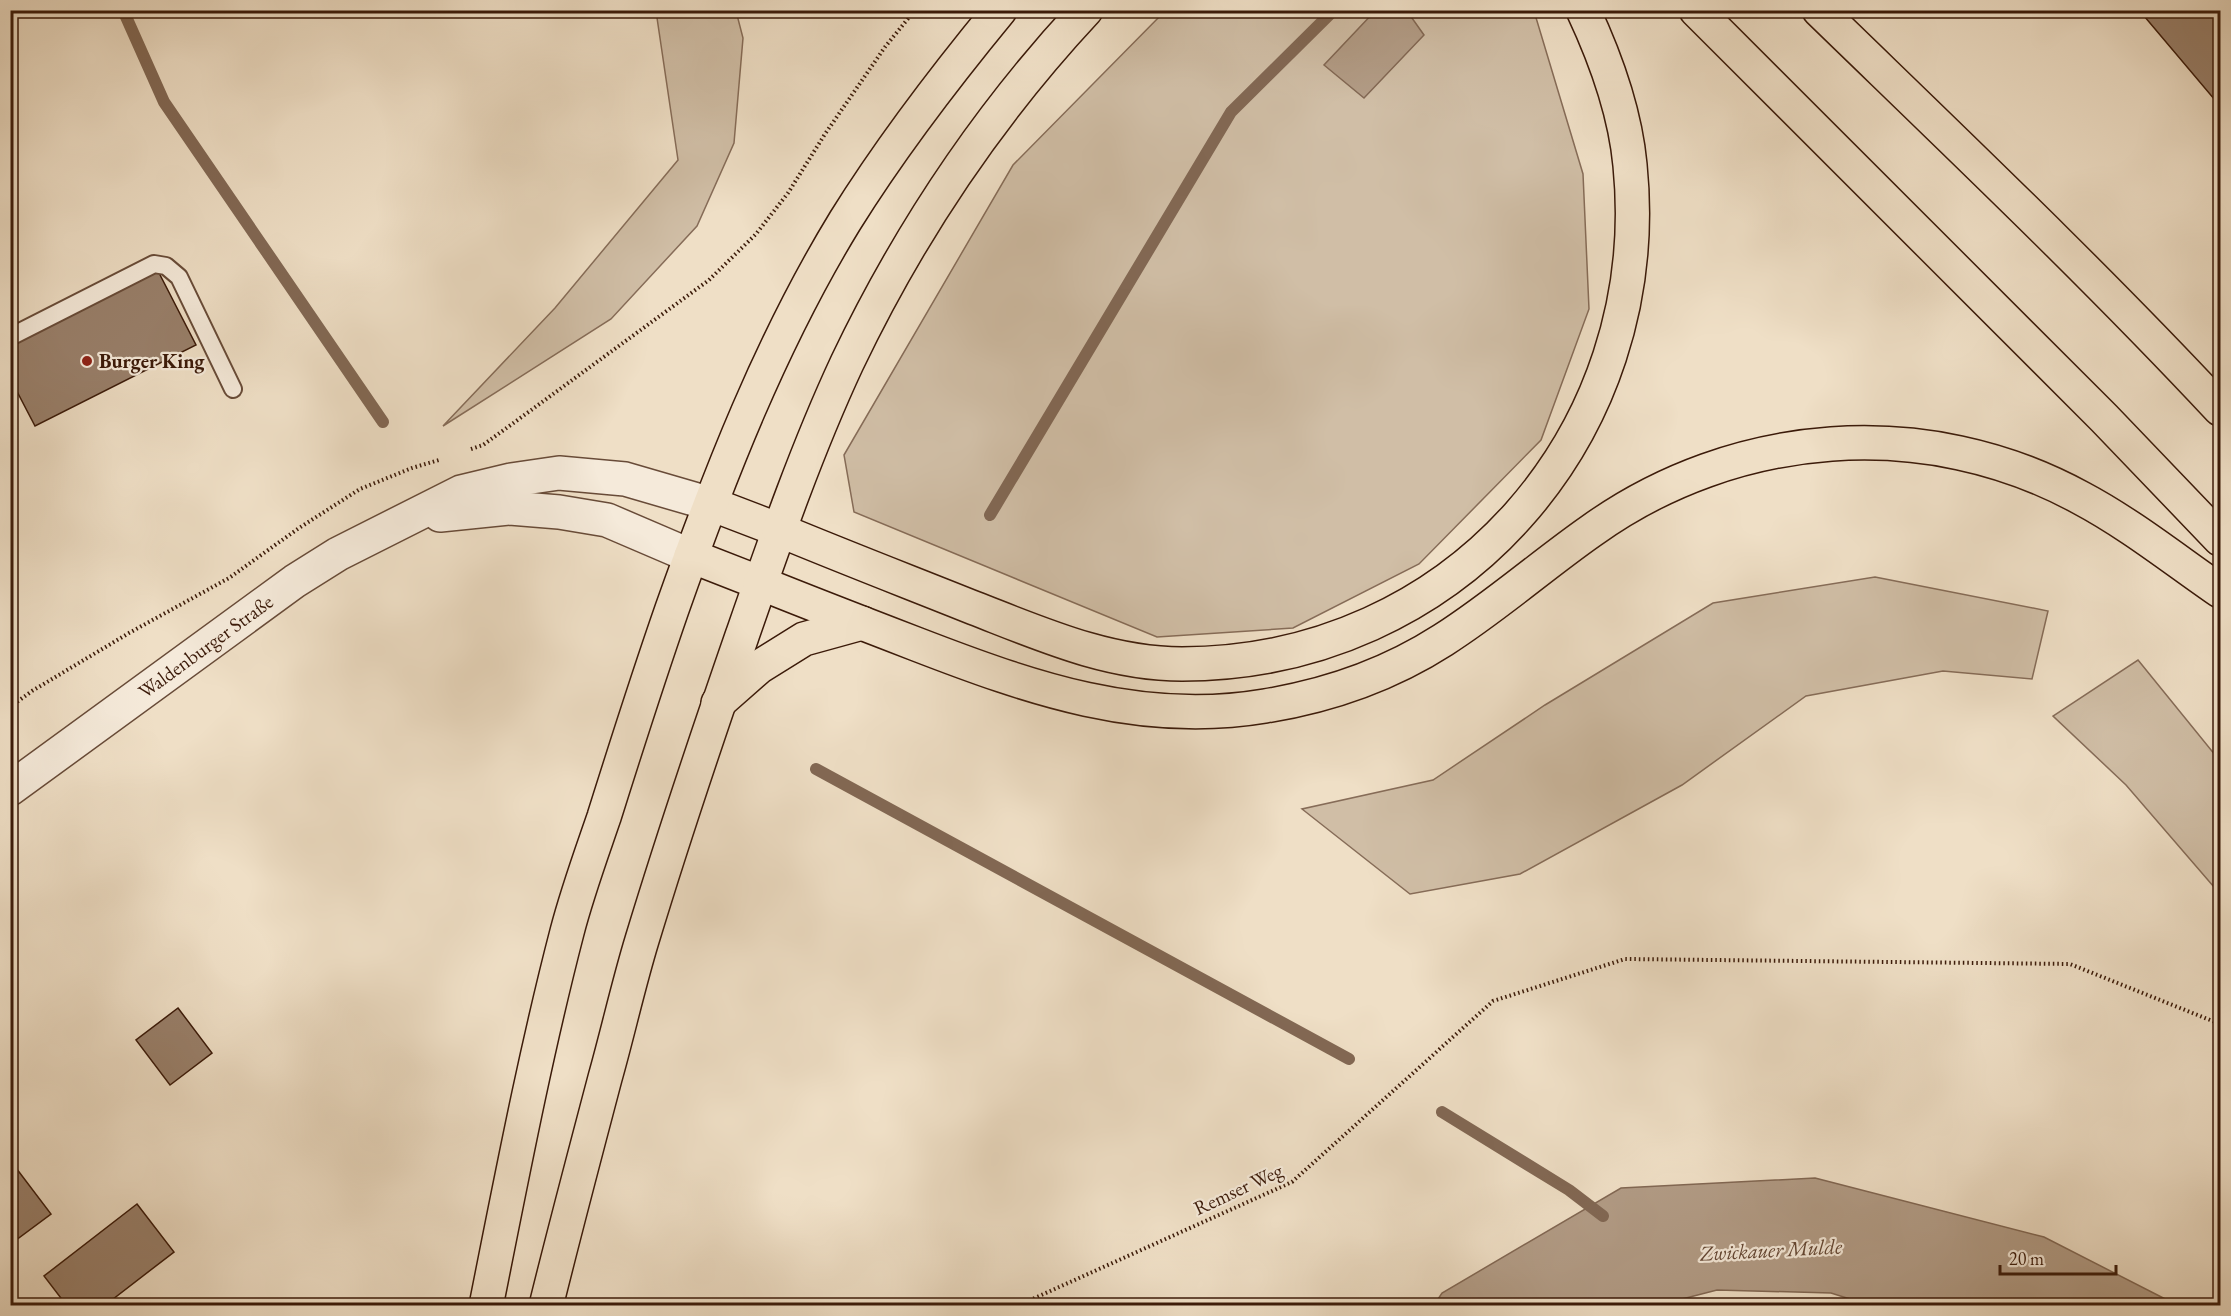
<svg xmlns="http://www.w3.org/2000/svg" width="2231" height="1316" font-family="'EB Garamond',serif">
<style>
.green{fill:#d0bea6;stroke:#866c58;stroke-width:1.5}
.water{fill:#b29c86;stroke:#826854;stroke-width:1.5}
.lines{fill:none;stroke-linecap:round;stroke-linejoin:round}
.stream{stroke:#826854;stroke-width:12}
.building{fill:#99806b;stroke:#3b1a09;stroke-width:1.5}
.service-casing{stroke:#684b38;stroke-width:20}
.tertiary-casing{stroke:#684b38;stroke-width:36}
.primary-casing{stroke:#3b1a09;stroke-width:36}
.motorway-casing{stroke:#3b1a09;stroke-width:36}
.path{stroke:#3b1a09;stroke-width:4;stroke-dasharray:1.5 3;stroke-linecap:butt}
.service{stroke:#f5eada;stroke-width:16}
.tertiary{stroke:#f5eada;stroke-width:33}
.primary{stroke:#efdfc6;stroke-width:33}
.motorway{stroke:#efdfc6;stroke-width:33}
.poi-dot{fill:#8f2418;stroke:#f5eada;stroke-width:2}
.labels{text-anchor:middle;stroke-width:4.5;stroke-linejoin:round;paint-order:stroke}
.poi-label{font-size:20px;font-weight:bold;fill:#3b1a09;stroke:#f5eada;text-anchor:start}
.street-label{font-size:20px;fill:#3b1a09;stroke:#f5eada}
.water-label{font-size:21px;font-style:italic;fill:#654835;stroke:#f5eada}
</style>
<rect width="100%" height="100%" fill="#efdfc6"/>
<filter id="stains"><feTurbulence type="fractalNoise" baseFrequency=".00333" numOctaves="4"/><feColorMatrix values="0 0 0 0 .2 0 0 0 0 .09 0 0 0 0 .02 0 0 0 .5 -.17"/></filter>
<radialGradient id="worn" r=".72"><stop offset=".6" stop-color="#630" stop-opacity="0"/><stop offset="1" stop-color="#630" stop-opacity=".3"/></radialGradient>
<g class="green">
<polygon points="656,11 736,11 743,38 734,143 697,226 611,319 443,426 555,308 678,160"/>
<polygon points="1165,11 1534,11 1583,174 1589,309 1541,440 1419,564 1293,628 1157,637 854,512 844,455 1013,165"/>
<polygon points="1875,577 2048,611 2032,679 1943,671 1806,696 1682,785 1520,874 1410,894 1302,809 1433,780 1545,705 1713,603"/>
<polygon points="2138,660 2220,761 2220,894 2126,785 2053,716"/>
</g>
<g class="water">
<polygon points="1375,11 1407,11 1424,35 1364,98 1324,65"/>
<polygon points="1815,1178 2044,1237 2177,1305 1872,1306 1831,1293 1717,1290 1659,1305 1434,1305 1442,1293 1621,1188"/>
</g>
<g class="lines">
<g class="stream">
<polyline points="123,10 164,102 383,422"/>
<polyline points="990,515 1231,112 1334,10"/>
<polyline points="816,769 1349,1059"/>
<polyline points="1442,1112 1569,1190 1603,1216"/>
</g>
</g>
<g class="building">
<polygon points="2139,10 2220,10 2220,106"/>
<polygon points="157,269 196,345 35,426 10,378 10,343"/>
<polygon points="178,1008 212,1053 170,1085 136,1040"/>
<polygon points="10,1160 51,1214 12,1243 10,1241"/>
<polygon points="137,1204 174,1252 104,1306 67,1306 44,1276"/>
</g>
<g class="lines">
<defs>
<polyline id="service" points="10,337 154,264 166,266 179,277 233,389"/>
<g id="tertiary">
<polyline points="440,515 510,508 559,512 607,520 691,556"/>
<path id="s1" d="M10 789 295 581 338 554 461 492 511 480 559 473 625 479 711 504"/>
</g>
<g id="primary">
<polyline points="711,504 779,530"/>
<polyline points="691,556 760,583"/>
<path d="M486 1306C511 1181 535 1055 567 932 577 893 591 855 604 817 626 747 648 678 672 609 719 476 771 342 845 221 891 147 944 78 1000 10"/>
<path d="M546 1306C565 1229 585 1154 605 1078 618 1032 628 986 642 940 673 838 707 737 742 636 774 544 806 451 847 363 908 235 989 114 1086 10"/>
</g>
<g id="motorway">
<polyline points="1696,10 2104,418 2220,539"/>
<path d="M1819 10C1955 142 2092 272 2220 409"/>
<path d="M779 530C844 557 909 582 974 608 1041 634 1108 664 1182 664 1454 664 1657 434 1630 165 1625 111 1606 59 1583 10"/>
<path d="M760 583C812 604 864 624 916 644 1030 688 1141 727 1265 706 1327 696 1390 674 1443 640 1495 607 1541 566 1591 531 1734 428 1926 413 2081 498 2130 524 2175 560 2220 591"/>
<polyline points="718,703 759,667 804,639 862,623"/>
</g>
</defs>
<use href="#service" class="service-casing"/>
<use href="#tertiary" class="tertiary-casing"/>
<use href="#primary" class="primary-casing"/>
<use href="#motorway" class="motorway-casing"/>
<g class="path">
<polyline points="471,449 483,445 508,427 709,280 756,234 788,193 825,134 885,47 915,10"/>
<polyline points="10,707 32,691 129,633 229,578 299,528 360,489 412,468 439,460"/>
<polyline points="1017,1306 1292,1182 1493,1001 1625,959 2070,964 2220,1024"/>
</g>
<use href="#service" class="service"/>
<use href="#tertiary" class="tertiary"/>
<use href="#primary" class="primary"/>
<use href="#motorway" class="motorway"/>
</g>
<circle class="poi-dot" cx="87" cy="361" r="6"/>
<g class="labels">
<g class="poi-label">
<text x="99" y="368">Burger King</text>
</g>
<g class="street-label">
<text dy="7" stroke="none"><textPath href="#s1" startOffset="242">Waldenburger Straße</textPath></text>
<text transform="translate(1238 1189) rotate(-25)" y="7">Remser Weg</text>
</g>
<g class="water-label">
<text transform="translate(1771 1250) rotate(-3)" y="7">Zwickauer Mulde</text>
</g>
</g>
<rect width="2231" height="1316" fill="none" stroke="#efdfc6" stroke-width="36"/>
<rect x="12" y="12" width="2207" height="1292" fill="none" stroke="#3b1a09" stroke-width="3"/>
<rect x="18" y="18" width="2195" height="1280" fill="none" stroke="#3b1a09" stroke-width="1.5"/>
<path d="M2000 1265v9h116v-9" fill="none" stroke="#3b1a09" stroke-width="3"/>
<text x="2009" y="1265" font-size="18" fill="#3b1a09" stroke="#f5eada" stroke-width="4.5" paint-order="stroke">20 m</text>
<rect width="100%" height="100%" filter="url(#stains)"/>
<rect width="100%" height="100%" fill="url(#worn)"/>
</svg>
